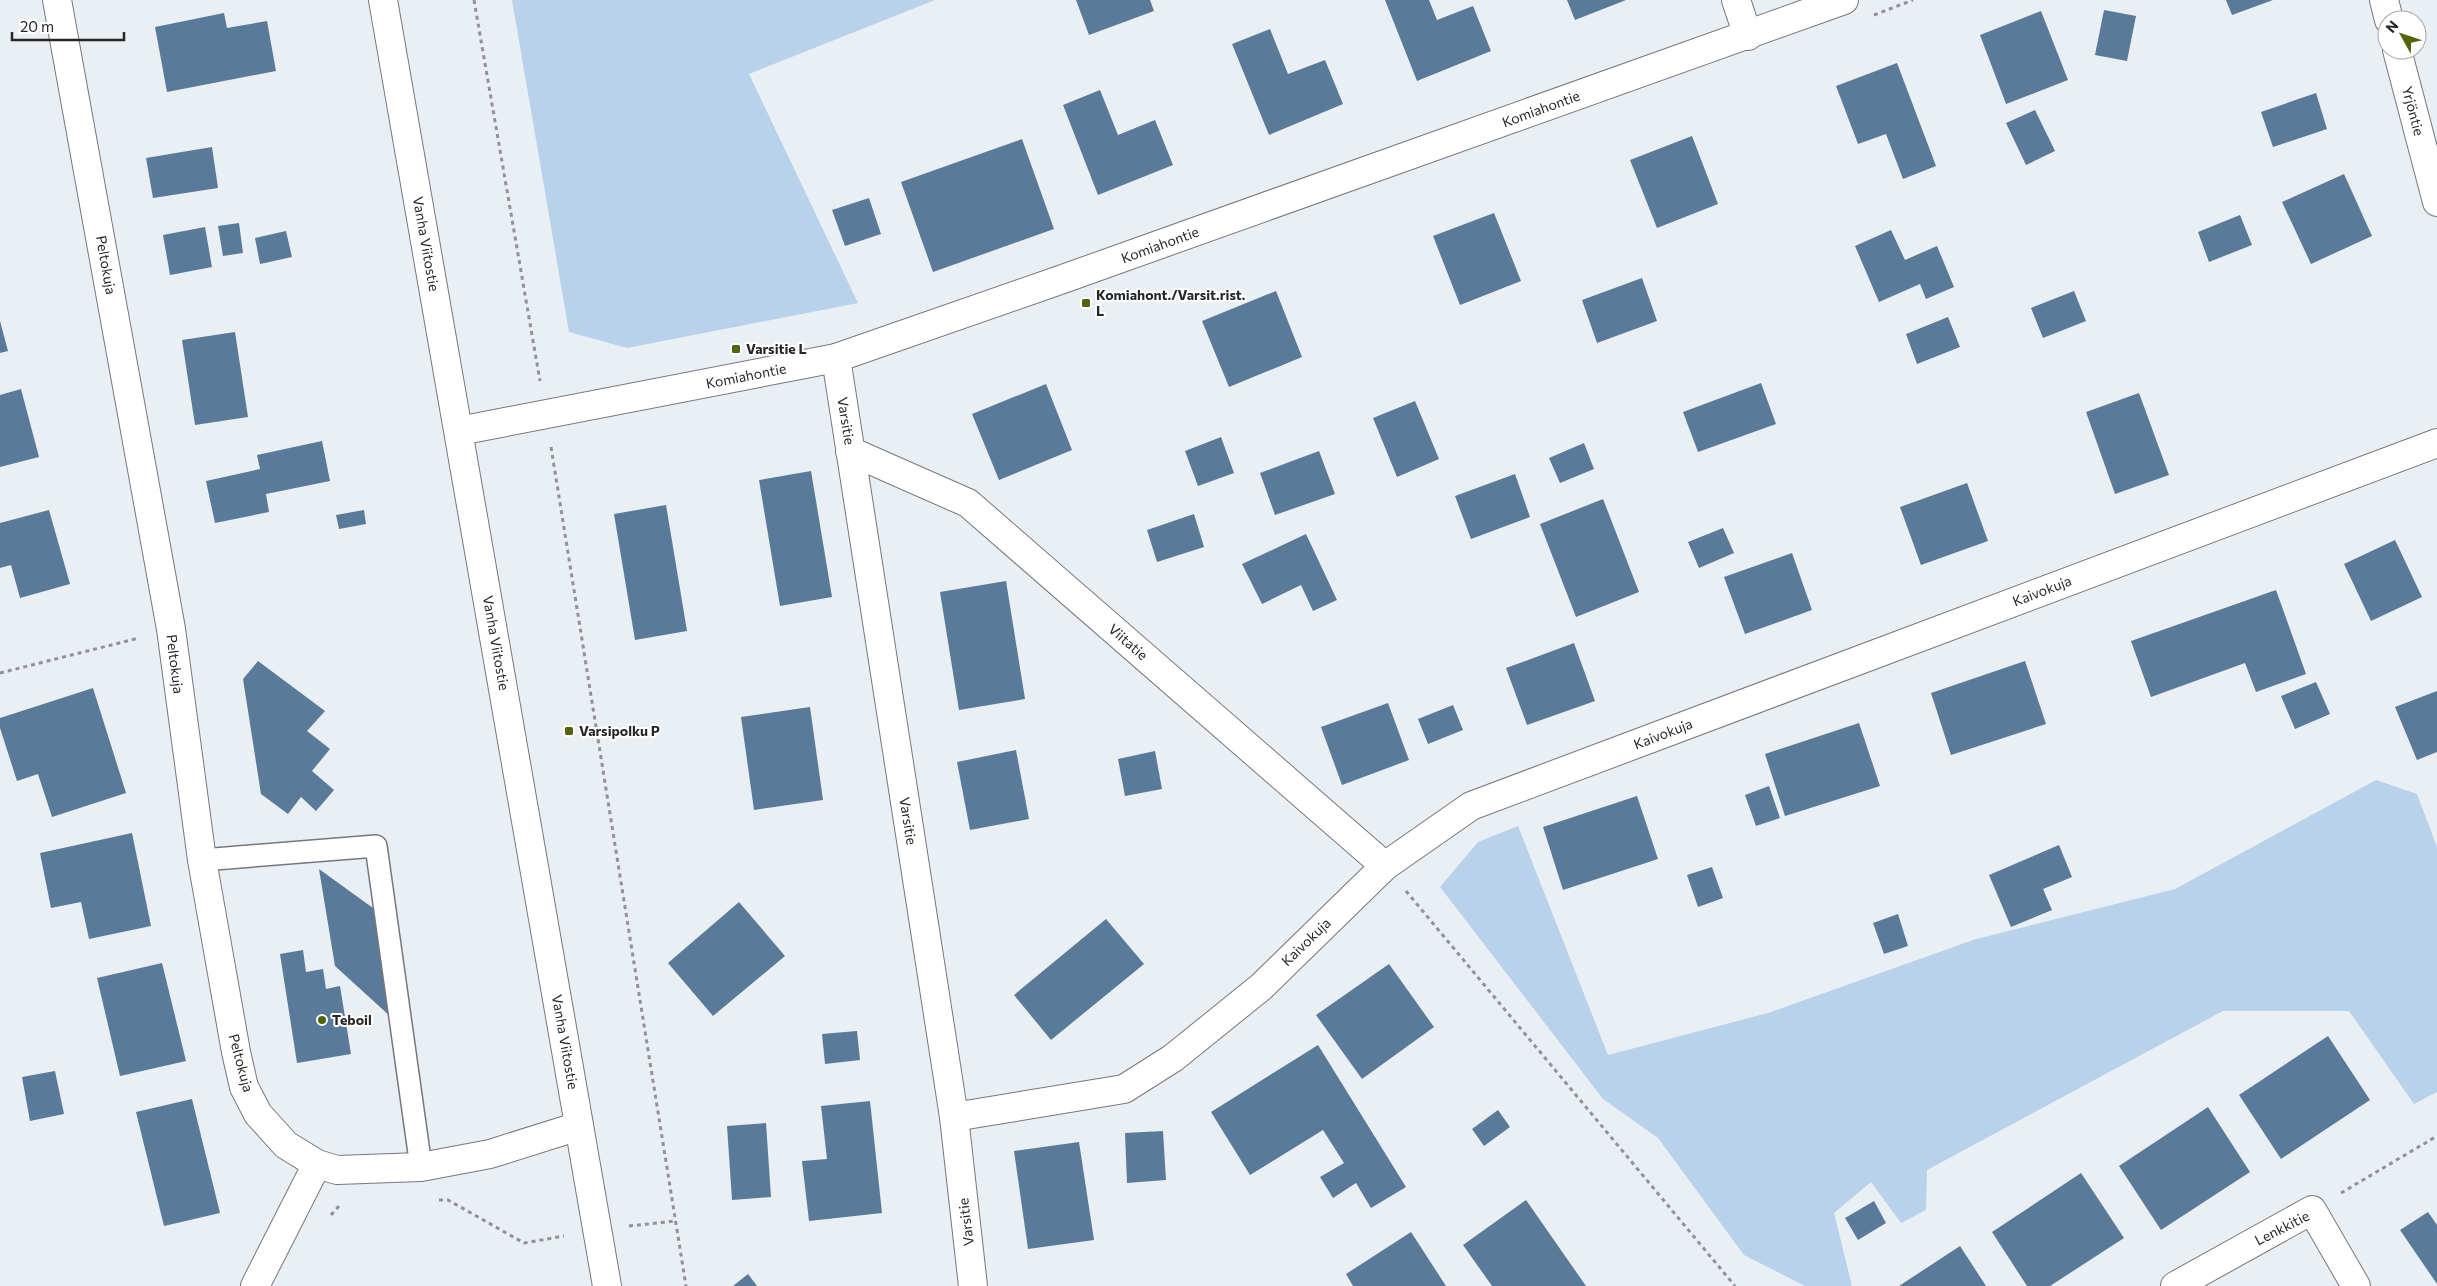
<svg xmlns="http://www.w3.org/2000/svg" width="2437" height="1286" font-family="Commissioner,sans-serif">
<style>
.green{fill:#b8d2ec}
.building{fill:#5a7a9a}
.lines{fill:none;stroke-linecap:round;stroke-linejoin:round}
.service-casing{stroke:#74787d;stroke-width:24}
.minor-casing{stroke:#74787d;stroke-width:30}
.secondary-casing{stroke:#74787d;stroke-width:30}
.path{stroke:#8f9296;stroke-width:3;stroke-dasharray:4 4;stroke-linecap:butt}
.service{stroke:#fff;stroke-width:21}
.minor{stroke:#fff;stroke-width:28}
.secondary{stroke:#fff;stroke-width:28}
.poi-dot{fill:#54640a;stroke:#fff;stroke-width:2}
.labels{text-anchor:middle;stroke-width:4;stroke-linejoin:round;paint-order:stroke}
.street-label{font-size:14px;fill:#252628;stroke:#fff}
.poi-label{font-size:14px;font-weight:bold;fill:#252628;stroke:#fff;text-anchor:start}
</style>
<rect width="100%" height="100%" fill="#eaeff4"/>
<g class="green">
<polygon points="512,0 935,0 749,74 858,303 627,348 569,332"/>
<polygon points="2376,780 2417,794 2437,847 2437,1092 2414,1104 2349,1011 2223,1011 1927,1170 1926,1210 1901,1223 1871,1182 1834,1213 1852,1286 1805,1286 1744,1255 1658,1138 1603,1099 1440,887 1478,842 1518,826 1608,1055 1768,1013 1973,940 2175,889"/>
</g>
<g class="building">
<polygon points="1076,0 1150,0 1154,11 1089,35"/>
<polygon points="1385,0 1429,0 1437,20 1473,6 1491,51 1417,81"/>
<polygon points="1567,0 1626,0 1575,20"/>
<polygon points="2226,0 2273,0 2232,15"/>
<polygon points="2104,10 2136,16 2127,61 2095,55"/>
<polygon points="2041,11 2068,80 2006,104 1980,35"/>
<polygon points="224,13 227,28 267,21 276,71 167,92 155,27"/>
<polygon points="1270,29 1288,74 1325,60 1343,104 1269,135 1232,44"/>
<polygon points="1897,63 1936,166 1903,179 1886,134 1858,144 1836,86"/>
<polygon points="1100,90 1118,135 1155,120 1173,165 1098,195 1063,105"/>
<polygon points="2316,93 2327,129 2273,147 2261,112"/>
<polygon points="2035,110 2055,151 2026,165 2006,123"/>
<polygon points="1692,136 1718,204 1657,228 1630,160"/>
<polygon points="1022,139 1054,229 933,272 901,182"/>
<polygon points="212,147 218,188 153,198 146,158"/>
<polygon points="2344,174 2372,236 2311,264 2282,202"/>
<polygon points="869,198 881,234 845,246 832,210"/>
<polygon points="1494,213 1521,281 1460,305 1433,236"/>
<polygon points="2240,215 2252,245 2209,262 2198,232"/>
<polygon points="239,223 243,253 223,256 218,226"/>
<polygon points="205,227 212,267 170,275 163,235"/>
<polygon points="1891,230 1905,260 1937,246 1954,287 1926,299 1920,284 1879,302 1855,246"/>
<polygon points="286,231 292,257 260,264 255,238"/>
<polygon points="1642,278 1657,321 1597,343 1582,300"/>
<polygon points="1276,291 1302,357 1229,387 1202,321"/>
<polygon points="2074,291 2086,321 2043,338 2031,308"/>
<polygon points="1948,317 1960,347 1917,364 1906,334"/>
<polygon points="0,321 8,351 0,353"/>
<polygon points="235,332 248,417 195,425 182,340"/>
<polygon points="1761,383 1776,424 1698,452 1683,412"/>
<polygon points="1046,384 1072,450 999,480 972,414"/>
<polygon points="21,389 39,457 0,467 0,395"/>
<polygon points="2139,393 2169,475 2115,494 2086,412"/>
<polygon points="1415,401 1439,459 1397,477 1373,418"/>
<polygon points="1221,437 1234,473 1198,486 1185,451"/>
<polygon points="322,441 330,481 266,494 269,512 215,523 206,481 260,469 257,455"/>
<polygon points="1584,443 1594,469 1560,483 1549,458"/>
<polygon points="1319,451 1335,494 1275,515 1260,473"/>
<polygon points="811,471 832,597 780,606 759,480"/>
<polygon points="1515,474 1530,517 1471,539 1455,496"/>
<polygon points="1967,483 1988,541 1921,565 1900,507"/>
<polygon points="1603,499 1639,592 1576,617 1540,524"/>
<polygon points="666,505 687,631 635,640 614,514"/>
<polygon points="49,510 70,584 20,598 11,565 0,568 0,523"/>
<polygon points="364,510 366,524 339,529 336,515"/>
<polygon points="1194,514 1204,547 1157,562 1147,530"/>
<polygon points="1723,528 1734,553 1699,568 1688,542"/>
<polygon points="1306,534 1337,600 1313,611 1301,585 1262,604 1242,564"/>
<polygon points="2395,540 2422,597 2371,621 2344,564"/>
<polygon points="1792,553 1812,610 1745,634 1724,577"/>
<polygon points="1006,581 1025,699 959,710 940,592"/>
<polygon points="2276,590 2306,674 2256,692 2245,663 2151,697 2131,641"/>
<polygon points="1574,643 1595,701 1527,725 1506,668"/>
<polygon points="258,661 325,711 307,731 330,749 312,771 334,790 316,811 301,797 288,814 261,794 243,679"/>
<polygon points="2025,661 2046,724 1951,755 1931,693"/>
<polygon points="2316,682 2330,714 2295,729 2281,696"/>
<polygon points="93,688 126,793 52,817 38,774 17,781 0,728 0,718"/>
<polygon points="2437,691 2437,752 2417,760 2395,707"/>
<polygon points="1388,703 1409,760 1342,785 1321,727"/>
<polygon points="1453,705 1463,730 1428,744 1418,719"/>
<polygon points="810,707 823,800 754,810 741,717"/>
<polygon points="1859,723 1880,786 1785,816 1765,754"/>
<polygon points="1016,750 1029,819 970,830 957,762"/>
<polygon points="1155,751 1162,789 1125,796 1118,759"/>
<polygon points="1769,786 1780,818 1756,826 1745,795"/>
<polygon points="1637,796 1658,859 1563,890 1543,827"/>
<polygon points="132,833 151,926 89,939 81,902 51,908 40,853"/>
<polygon points="2059,845 2072,877 2043,889 2052,910 2011,927 1989,875"/>
<polygon points="1712,867 1723,898 1698,907 1687,875"/>
<polygon points="319,869 373,908 391,1017 335,966"/>
<polygon points="739,902 785,956 713,1016 668,963"/>
<polygon points="1898,914 1908,946 1884,954 1873,923"/>
<polygon points="1106,919 1144,964 1051,1040 1014,995"/>
<polygon points="303,950 306,972 323,969 326,989 340,986 351,1054 297,1063 280,954"/>
<polygon points="162,963 186,1061 120,1076 97,978"/>
<polygon points="1389,964 1434,1027 1362,1079 1316,1015"/>
<polygon points="857,1031 860,1060 825,1064 822,1034"/>
<polygon points="2328,1036 2370,1100 2281,1159 2239,1095"/>
<polygon points="1318,1045 1406,1187 1371,1208 1356,1183 1333,1198 1320,1177 1344,1163 1323,1130 1250,1175 1211,1112"/>
<polygon points="55,1071 64,1114 30,1121 22,1077"/>
<polygon points="192,1099 220,1213 164,1226 136,1112"/>
<polygon points="870,1101 882,1213 809,1221 802,1161 827,1159 821,1106"/>
<polygon points="2208,1107 2250,1172 2161,1230 2119,1166"/>
<polygon points="1498,1110 1510,1127 1484,1146 1472,1129"/>
<polygon points="766,1123 771,1197 732,1200 727,1126"/>
<polygon points="1163,1131 1166,1180 1127,1183 1125,1133"/>
<polygon points="1079,1142 1094,1240 1028,1249 1014,1151"/>
<polygon points="2081,1173 2124,1238 2050,1286 2027,1286 1992,1232"/>
<polygon points="1526,1200 1586,1286 1492,1286 1463,1245"/>
<polygon points="1874,1201 1886,1223 1858,1240 1845,1218"/>
<polygon points="2428,1212 2437,1225 2437,1284 2400,1230"/>
<polygon points="1411,1232 1446,1286 1353,1286 1346,1274"/>
<polygon points="1960,1246 1986,1286 1899,1286"/>
<polygon points="748,1274 757,1286 733,1286"/>
</g>
<g class="lines">
<defs>
<polyline id="service" points="202,860 376,846 421,1167"/>
<g id="minor">
<polyline points="57,0 171,629 202,860 236,1052 244,1087 258,1114 286,1145 317,1164 255,1286"/>
<polyline points="1736,0 1748,36"/>
<polyline points="2384,0 2389,20"/>
<polyline points="2397,50 2437,202"/>
<polyline points="836,358 954,1117 973,1286"/>
<polyline points="459,431 836,358 1060,280 1844,0"/>
<polyline points="850,451 968,503 1385,866"/>
<polyline points="954,1117 1124,1089 1173,1058 1261,987 1385,866 1471,806 2437,443"/>
<polyline points="317,1164 337,1170 421,1167 490,1154 579,1126"/>
<polyline points="2175,1286 2312,1210 2356,1286"/>
</g>
<polyline id="secondary" points="383,0 607,1286"/>
</defs>
<use href="#service" class="service-casing"/>
<use href="#minor" class="minor-casing"/>
<use href="#secondary" class="secondary-casing"/>
<g class="path">
<polyline points="474,0 540,381"/>
<polyline points="1874,15 1913,0"/>
<polyline points="551,447 686,1286"/>
<polyline points="0,673 139,638"/>
<polyline points="1406,891 1735,1286"/>
<polyline points="2341,1193 2437,1136"/>
<polyline points="439,1200 448,1200 524,1243 564,1236"/>
<polyline points="331,1215 339,1206"/>
<polyline points="629,1226 676,1221"/>
</g>
<use href="#service" class="service"/>
<use href="#minor" class="minor"/>
<use href="#secondary" class="secondary"/>
</g>
<g class="poi-dot">
<rect x="1081" y="298" width="10" height="10" rx="2.5"/>
<rect x="731" y="344" width="10" height="10" rx="2.5"/>
<rect x="564" y="726" width="10" height="10" rx="2.5"/>
<circle cx="322" cy="1020" r="5"/>
</g>
<g class="labels">
<g class="street-label">
<text transform="translate(1541 109) rotate(-20)" y="5">Komiahontie</text>
<text transform="translate(2413 111) rotate(75)" y="5">Yrjöntie</text>
<text transform="translate(426 244) rotate(80)" y="5">Vanha Viitostie</text>
<text transform="translate(1160 245) rotate(-20)" y="5">Komiahontie</text>
<text transform="translate(106 265) rotate(80)" y="5">Peltokuja</text>
<text transform="translate(746 376) rotate(-11)" y="5">Komiahontie</text>
<text transform="translate(846 421) rotate(81)" y="5">Varsitie</text>
<text transform="translate(2042 591) rotate(-21)" y="5">Kaivokuja</text>
<text transform="translate(1128 642) rotate(41)" y="5">Viitatie</text>
<text transform="translate(496 643) rotate(80)" y="5">Vanha Viitostie</text>
<text transform="translate(175 664) rotate(83)" y="5">Peltokuja</text>
<text transform="translate(1663 734) rotate(-21)" y="5">Kaivokuja</text>
<text transform="translate(908 821) rotate(81)" y="5">Varsitie</text>
<text transform="translate(1306 942) rotate(-44)" y="5">Kaivokuja</text>
<text transform="translate(565 1042) rotate(80)" y="5">Vanha Viitostie</text>
<text transform="translate(241 1063) rotate(75)" y="5">Peltokuja</text>
<text transform="translate(966 1222) rotate(-97)" y="5">Varsitie</text>
<text transform="translate(2282 1228) rotate(-27)" y="5">Lenkkitie</text>
</g>
<g class="poi-label">
<text x="1096" y="300">Komiahont./Varsit.rist.<tspan x="1096" dy="16">L</tspan></text>
<text x="746" y="354">Varsitie L</text>
<text x="579" y="736">Varsipolku P</text>
<text x="332" y="1025">Teboil</text>
</g>
</g>
<g transform="translate(2402 35) rotate(310)"><circle r="24" fill="#ffffff" stroke="#a8a8a9"/>
<path d="M0-4L9 19L0 12L-9 19Z" fill="#54640a"/>
<text y="-8" font-size="14" font-weight="bold" text-anchor="middle" fill="#252628">N</text>
</g>
<path d="M12 32v8h112v-8" fill="none" stroke="#252628" stroke-width="2.5"/>
<text x="20" y="32" font-size="15" fill="#252628" stroke="#ffffff" stroke-width="4" paint-order="stroke">20 m</text>
</svg>
